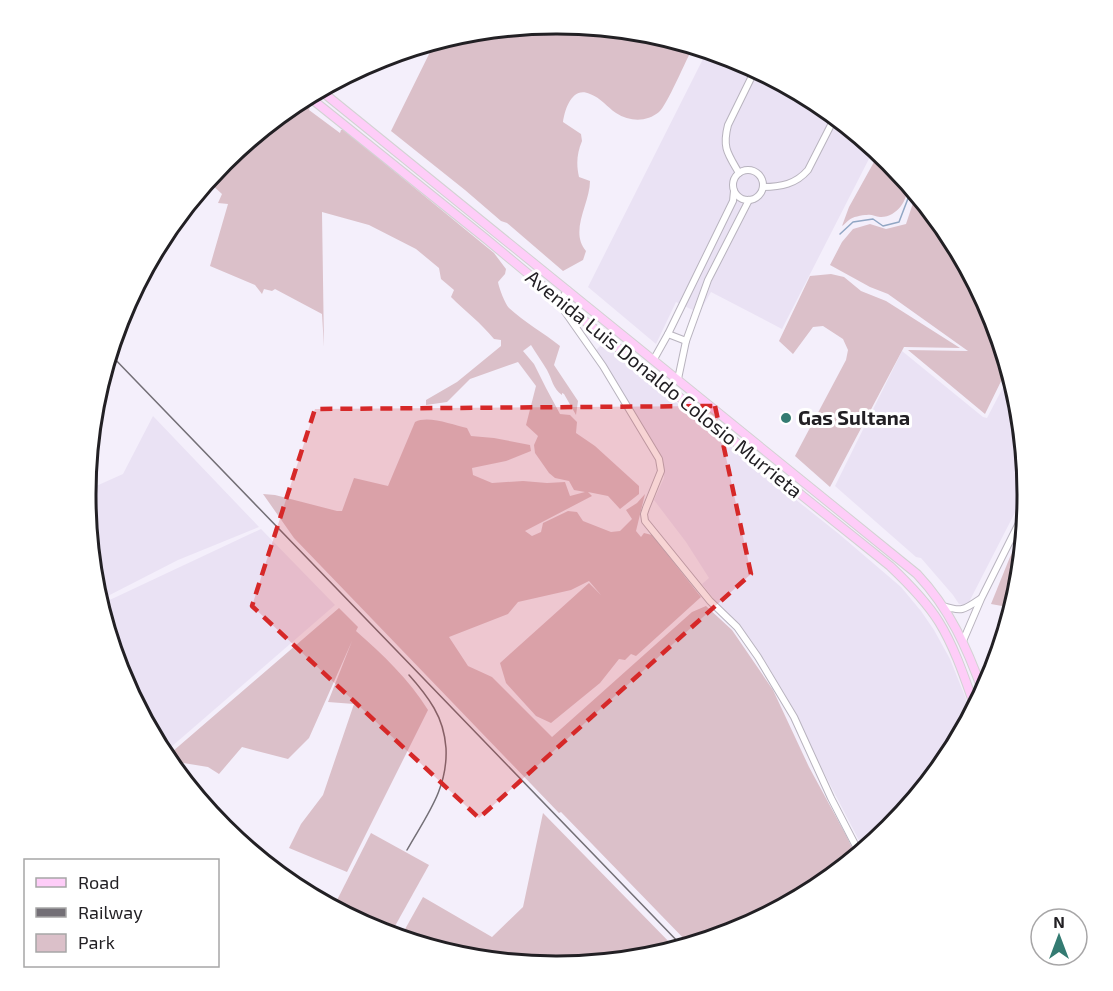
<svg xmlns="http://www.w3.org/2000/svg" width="1113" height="991" font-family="'Exo 2',sans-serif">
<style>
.built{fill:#eae2f4}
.green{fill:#dbc0c9}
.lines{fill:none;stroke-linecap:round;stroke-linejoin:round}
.stream{stroke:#91a6c4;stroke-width:1.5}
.minor-casing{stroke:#b8b3be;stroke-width:8}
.major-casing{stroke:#d3d2d3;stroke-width:10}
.minor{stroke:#fff;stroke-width:6}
.major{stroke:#fecdf8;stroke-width:8}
.rail{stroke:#736f76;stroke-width:1.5}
.marked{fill:#d62828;fill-opacity:0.2;stroke:#d62828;stroke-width:4.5;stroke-dasharray:12 8;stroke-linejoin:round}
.poi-dot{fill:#347b72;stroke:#fff;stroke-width:2}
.labels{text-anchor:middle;stroke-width:6;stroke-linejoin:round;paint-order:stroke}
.street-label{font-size:20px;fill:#222024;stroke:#fff}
.poi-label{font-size:20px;font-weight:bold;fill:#222024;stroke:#fff;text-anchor:start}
.rim{fill:none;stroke:#222024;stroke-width:3}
</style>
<rect width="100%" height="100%" fill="#f4effb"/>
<g class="built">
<polygon points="707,51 737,60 819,104 874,149 782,329 711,292 699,313 676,302 656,344 588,287"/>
<polygon points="602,344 618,356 717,435 780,487 839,534 901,587 921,611 934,630 950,659 972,714 961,733 951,737 954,747 948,758 890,829 864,850 779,686 740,625 725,613 702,584 709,578 686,542 654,500 664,478 663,459 595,351"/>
<polygon points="902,351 983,417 987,418 1010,374 1019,404 1027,489 967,606 959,604 953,595 921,558 916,557 835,486"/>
<polygon points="153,416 259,527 178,560 98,601 94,587 85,491 123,474"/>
<polygon points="261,529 335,605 163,754 121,676 99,605"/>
</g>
<g class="green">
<path d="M557 24 649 33 693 47C687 58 666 107 659 112 647 122 630 122 616 113 607 107 601 98 590 94 572 86 565 109 563 122L581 134 582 141C577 153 576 164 579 177L590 181C590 204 569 231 586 251L583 260 563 271 507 223 501 221 465 190 391 131 435 42 465 33Z"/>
<path d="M303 99 310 106 309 110 340 133 341 130H344L494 253 506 269 505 274 498 282C499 288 505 304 509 308 524 322 544 333 560 346L554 365 578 401 576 415 564 394 562 393V395C553 389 552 379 547 370 542 362 536 353 531 345L523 351 534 364 546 388 560 414 570 415 577 422 576 433 595 446 639 486V494L620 509 608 496 588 492 592 496 525 531 532 536 541 532 543 523 568 511 577 512 583 521 611 532 620 531 632 519 626 510 637 503 645 494 636 531 641 537 644 533 652 535 701 597 636 656 631 654 625 660 619 659 600 683 551 723 536 716 506 683 500 663 589 583 601 595 589 581 571 590 518 602 508 614 449 637 468 666 492 677 552 737 692 612 706 606 732 630 773 690 809 767 847 837 856 857 818 888 737 931 690 945 561 812 559 813 294 538 263 494 275 495 337 511H342L354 478 388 486 415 422C428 415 453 425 467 428L471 436 494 438 530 445 531 451 506 461 472 468 473 475 492 483 523 481 547 483 565 482 570 496 585 492 574 490 569 481 555 478 549 473 535 453 534 445 538 436 526 425 536 386 518 362 470 379 447 402 426 405V400L457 382 501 346V340L494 339C481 323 465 311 451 297L454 290 441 279 439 268 416 249 369 225 322 212 324 347 322 314 275 289 272 291 264 289 262 294 255 285 210 266 228 204 218 203 222 194 211 184 215 179 211 176 223 162 295 103Z"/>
<path d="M879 153 890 162 907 183 906 185C910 199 896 218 880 217 875 217 872 214 867 215 862 215 852 217 849 220 846 222 844 225 842 226L849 207Z"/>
<polygon points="917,195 949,234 992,315 1008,367 985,414 908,350 968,351 888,294 870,287 830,265 842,242 853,229 870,224 886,229 906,224 914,200"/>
<polygon points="831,274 844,277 861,291 886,301 960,348 904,347 830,487 795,456 846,360 848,350 843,339 823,326 813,327 793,354 779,341 810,276"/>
<polygon points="1025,530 1019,588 1013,608 991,604 1010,557"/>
<path d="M339 608 358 627 356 631C383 655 409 679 428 710L347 872 289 848 301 824 323 795 354 704 328 702 352 641 309 738 288 759 242 747 219 774 208 767 171 761 168 762 165 758Z"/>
<polygon points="543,813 676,949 648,958 556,967 464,958 439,950 404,931 423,897 492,937 523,907"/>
<polygon points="371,833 429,865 390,935 376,931 333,908"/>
</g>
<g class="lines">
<polyline class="stream" points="840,234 853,222 873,219 883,226 899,222 912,188"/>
<defs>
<g id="minor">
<circle cx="748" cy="185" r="15"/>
<path d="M739 173C728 154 722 148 728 125L755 70"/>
<path d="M763 187C781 187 796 184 808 170L835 117"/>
<polyline points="568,290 560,300 563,309 603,366 659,459 661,471 646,508 644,514 645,521 710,601 737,627 758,657 794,717 831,798 860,854"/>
<polyline points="668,334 686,341"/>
<polyline points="654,359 668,334 733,201 734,191"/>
<polyline points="678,379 686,341 708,280 749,200"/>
<path d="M943 606C962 612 964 610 980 599"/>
<polyline points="963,641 981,599 1027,507"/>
</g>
<g id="major">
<path d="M320 90 917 574C950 609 967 648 983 692"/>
<path d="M308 96 485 238 597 331 890 566C908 583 926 601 939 622 955 648 965 679 975 707"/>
</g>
</defs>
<use href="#minor" class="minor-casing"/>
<use href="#major" class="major-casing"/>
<use href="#minor" class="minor"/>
<use href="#major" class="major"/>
<g class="rail">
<polyline points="109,353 683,947"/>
<path d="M407 850C426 816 448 789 446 748 445 734 441 720 434 708 427 696 418 685 409 675"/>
</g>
</g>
<path class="marked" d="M715 406 751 574 479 818 252 606 315 409Z"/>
<circle class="poi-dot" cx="786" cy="418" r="6"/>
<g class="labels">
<g class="street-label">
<text transform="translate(664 384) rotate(39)" y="7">Avenida Luis Donaldo Colosio Murrieta</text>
</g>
<g class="poi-label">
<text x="798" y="425">Gas Sultana</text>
</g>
</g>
<path d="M0 0H1113V991H0ZM556 34H557A460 460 0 0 1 1017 494V496A460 460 0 0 1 557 956H556A460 460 0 0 1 96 496V494A460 460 0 0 1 556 34Z" fill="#fff" fill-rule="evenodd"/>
<path class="rim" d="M556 34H557A460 460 0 0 1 1017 494V496A460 460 0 0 1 557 956H556A460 460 0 0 1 96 496V494A460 460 0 0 1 556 34Z"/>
<rect x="24" y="859" width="195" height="108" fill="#ffffff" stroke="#a7a6a7" stroke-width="1.5"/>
<rect x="36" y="878" width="30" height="9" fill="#fecdf8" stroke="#a7a6a7" stroke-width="1.5"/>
<text x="78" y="889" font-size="18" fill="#222024">Road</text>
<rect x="36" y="908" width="30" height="9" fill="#736f76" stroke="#a7a6a7" stroke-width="1.5"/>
<text x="78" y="919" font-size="18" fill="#222024">Railway</text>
<rect x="36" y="934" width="30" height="18" fill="#dbc0c9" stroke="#a7a6a7" stroke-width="1.5"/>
<text x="78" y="949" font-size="18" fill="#222024">Park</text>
<g transform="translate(1059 937)"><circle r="28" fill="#ffffff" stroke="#a7a6a7" stroke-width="1.5"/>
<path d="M0-4.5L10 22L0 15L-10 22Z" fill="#347b72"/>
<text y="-9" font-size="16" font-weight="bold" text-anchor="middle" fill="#222024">N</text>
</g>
</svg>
